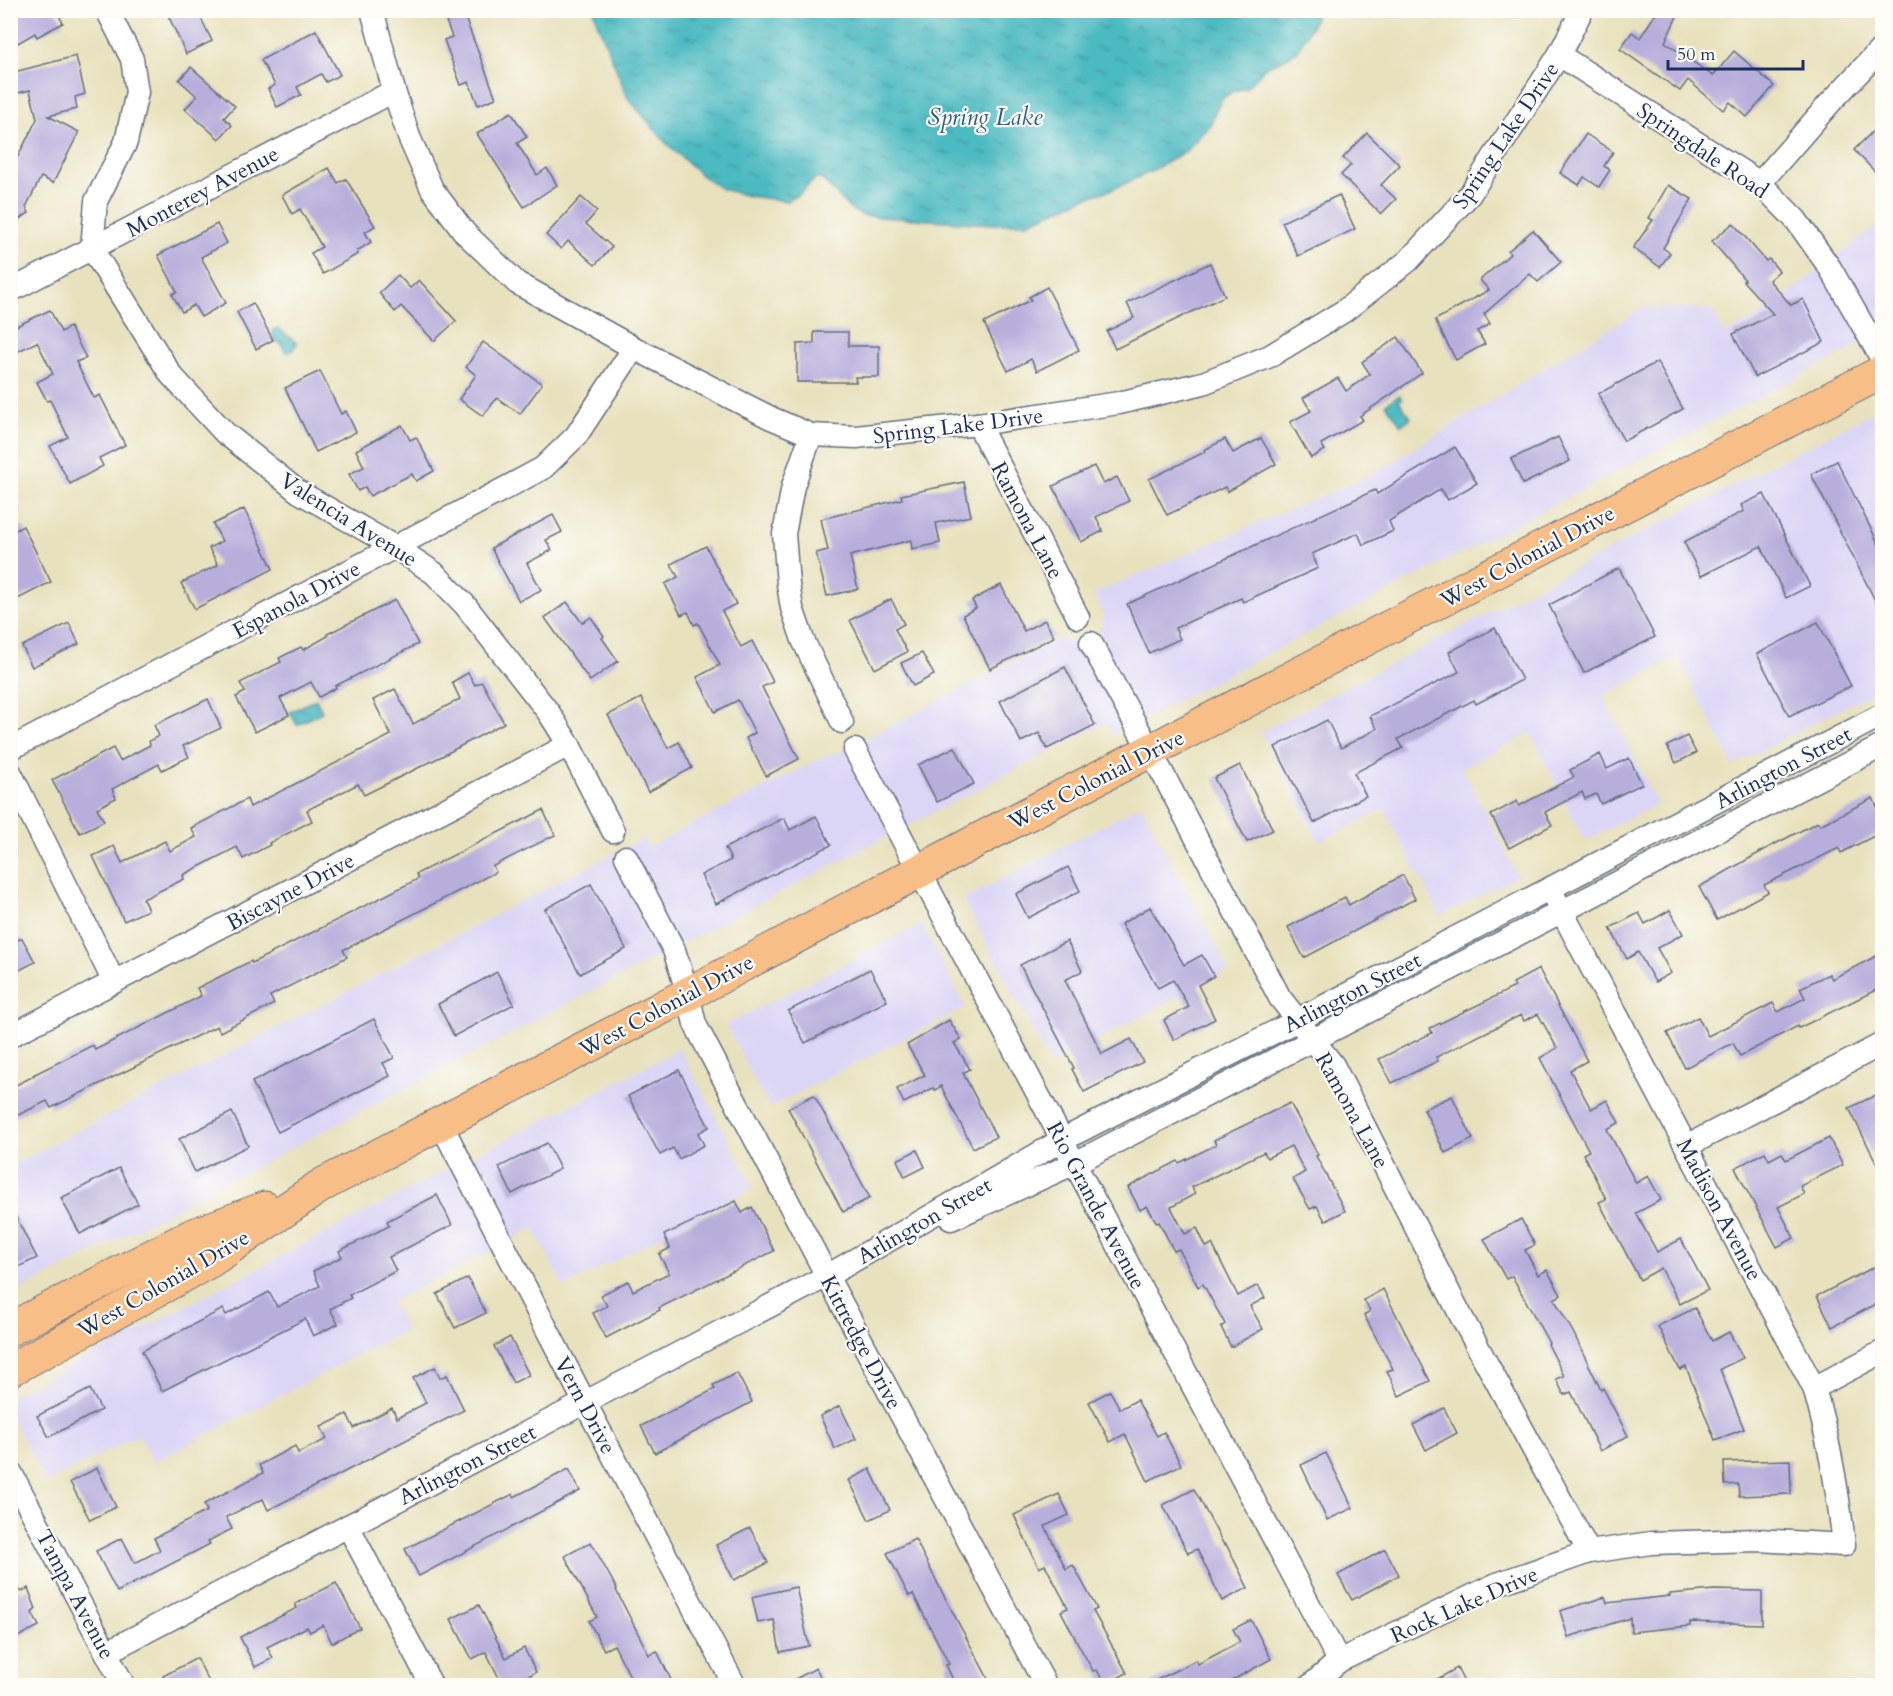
<svg xmlns="http://www.w3.org/2000/svg" width="1893" height="1696" font-family="Cardo,serif">
<style>
.built{fill:#dcd6f6}
.water{fill:url(#water-ripples);stroke:#337490;stroke-width:1.5}
.building{fill:#b8aedc}
.lines{fill:none;stroke-linecap:round;stroke-linejoin:round}
.minor-casing{stroke:#636d7f;stroke-width:25}
.highway-casing{stroke:#636d7f;stroke-width:35}
.minor{stroke:#fff;stroke-width:22}
.highway{stroke:#f7be88;stroke-width:33}
.labels{text-anchor:middle;stroke-width:4.5;stroke-linejoin:round;paint-order:stroke}
.street-label{font-size:22px;fill:#1b2f5e;stroke:#fdfcf7}
.water-label{font-size:24px;font-style:italic;fill:#2c6081;stroke:#fdfcf7}
</style>
<defs>
<pattern id="water-ripples" width="26" height="14" patternUnits="userSpaceOnUse" patternTransform="scale(1.5)"><rect width="26" height="14" fill="#4bbac1"/><path d="M2 4q2-2 4 0t4 0M15 11q2-2 4 0t4 0" fill="none" stroke="#3e98a0"/></pattern>
</defs>
<rect width="100%" height="100%" fill="#fdfcf7"/>
<filter id="ink" filterUnits="userSpaceOnUse"><feTurbulence type="fractalNoise" baseFrequency=".0167" numOctaves="2"/><feDisplacementMap in="SourceGraphic" scale="12" xChannelSelector="R" yChannelSelector="G"/><feConvolveMatrix kernelMatrix="1 2 1 2 8 2 1 2 1" color-interpolation-filters="sRGB"/></filter>
<filter id="wash" filterUnits="userSpaceOnUse"><feTurbulence type="fractalNoise" baseFrequency=".008" numOctaves="4" result="noise"/><feDisplacementMap in="SourceGraphic" scale="24" xChannelSelector="R" yChannelSelector="G"/><feGaussianBlur stdDeviation="1.35" result="paint"/><feColorMatrix in="noise" values="0 0 0 0 0 0 0 0 0 0 0 0 0 0 0 0 0 1.4 0 .05"/><feComposite in="paint" operator="in"/></filter>
<g filter="url(#wash)">
<rect width="100%" height="100%" fill="#e8e1bd"/>
<g class="built">
<polygon points="1882,221 1882,333 1113,735 1106,722 11,1295 11,1166 644,838 649,847 833,752 835,755 1060,638 1078,645 1090,639 1100,633 1104,614 1093,594 1373,474 1643,308 1712,309 1725,334 1756,319"/>
<polygon points="1881,408 1882,411 1882,688 1733,765 1678,657 1603,696 1658,804 1585,841 1531,733 1462,768 1518,876 1440,916 1384,809 1319,842 1261,732"/>
<polygon points="1141,805 1229,970 1051,1064 963,900"/>
<polygon points="922,924 966,1007 769,1108 726,1025"/>
<polygon points="680,1049 754,1188 564,1287 534,1228 392,1302 406,1330 153,1463 139,1435 46,1483 11,1416 11,1397"/>
</g>
<g class="water">
<polygon points="594,11 594,10 1318,11 1310,29 1297,51 1283,60 1267,66 1246,88 1233,91 1221,100 1210,125 1186,151 1152,171 1113,189 1082,199 1027,223 993,224 865,216 851,210 823,180 816,178 801,193 787,201 748,196 722,189 701,175 667,144 628,98 597,22"/>
<polygon points="277,328 297,343 294,350 288,352 285,351 281,343 274,341 273,330"/>
<polygon points="1399,395 1402,399 1399,401 1411,418 1401,425 1386,404"/>
<polygon points="316,699 322,712 297,725 290,712"/>
</g>
<g id="blocks">
<g class="building">
<polygon points="10,10 56,10 63,23 37,37 35,33 18,43 10,30"/>
<polygon points="177,10 197,10 212,41 186,54 168,15"/>
<polygon points="442,10 462,10 496,98 478,105 469,82 461,85 444,40 452,37"/>
<polygon points="1658,10 1680,10 1665,42 1713,76 1734,51 1774,86 1747,117 1730,102 1723,110 1688,80 1680,91 1620,49 1632,32 1640,38"/>
<polygon points="316,30 340,75 326,82 321,74 297,87 301,95 277,107 268,89 275,85 261,60"/>
<polygon points="76,56 85,94 75,97 77,109 48,116 79,132 53,183 41,177 26,207 29,213 10,225 10,158 16,160 37,119 30,90 10,95 10,73"/>
<polygon points="191,67 235,106 224,118 232,125 219,139 185,109 197,96 179,80"/>
<polygon points="511,112 527,137 517,143 537,175 547,168 557,185 524,207 477,134"/>
<polygon points="1873,131 1882,140 1882,179 1854,150"/>
<polygon points="1367,133 1400,165 1381,185 1396,199 1381,214 1341,175 1351,165 1343,158"/>
<polygon points="1586,134 1613,152 1604,166 1610,170 1599,187 1584,177 1579,185 1560,173"/>
<polygon points="329,168 338,183 346,179 375,226 365,232 371,242 357,251 358,254 323,274 311,253 322,247 300,209 292,214 282,195"/>
<polygon points="1668,185 1692,199 1663,248 1670,253 1660,267 1633,248 1653,220 1649,218"/>
<polygon points="1339,195 1355,229 1298,256 1282,222"/>
<polygon points="581,197 597,211 586,224 612,247 595,265 568,241 561,249 546,235"/>
<polygon points="1733,223 1766,261 1769,259 1779,271 1769,280 1791,305 1803,299 1824,342 1755,377 1733,334 1773,314 1743,281 1745,280 1712,241"/>
<polygon points="217,224 227,243 201,257 226,303 201,317 194,305 182,312 172,294 177,292 158,255"/>
<polygon points="1533,230 1561,262 1538,282 1530,274 1484,314 1490,324 1477,331 1485,344 1456,360 1435,320 1489,290 1480,280 1510,254 1508,251"/>
<polygon points="1210,263 1225,296 1115,349 1107,331 1134,318 1127,303"/>
<polygon points="398,275 410,288 419,280 456,321 434,341 401,306 395,312 379,293"/>
<polygon points="1047,287 1079,350 1037,371 1031,359 1008,371 984,323 1031,300 1029,297"/>
<polygon points="253,303 273,340 256,349 237,312"/>
<polygon points="50,310 61,332 70,327 86,358 76,362 94,398 100,395 125,445 99,458 103,466 70,484 50,446 68,437 50,400 47,401 37,382 53,374 37,342 10,355 10,329"/>
<polygon points="814,332 848,332 848,346 879,346 879,377 855,377 856,382 797,382 797,344 814,343"/>
<polygon points="1398,337 1422,373 1360,416 1363,420 1321,444 1325,450 1311,458 1290,422 1311,411 1303,398 1338,378 1346,391 1370,374 1362,362"/>
<polygon points="483,342 542,384 520,414 497,398 483,416 459,399 476,375 466,367"/>
<polygon points="1657,362 1683,409 1624,441 1598,394"/>
<polygon points="320,371 341,414 346,411 356,432 316,452 285,388"/>
<polygon points="402,425 410,440 416,437 434,471 416,481 412,474 370,496 365,487 358,491 349,474 364,467 356,450"/>
<polygon points="1558,437 1570,461 1523,484 1511,459"/>
<polygon points="1261,438 1276,464 1227,492 1225,487 1167,515 1149,479 1205,452 1204,450 1225,439 1233,453"/>
<polygon points="1455,447 1477,483 1448,500 1441,489 1389,521 1393,531 1363,545 1358,533 1312,554 1318,568 1243,602 1241,598 1175,628 1180,639 1149,653 1127,604 1375,490 1377,494"/>
<polygon points="1837,461 1882,551 1882,614 1811,474"/>
<polygon points="1094,466 1103,484 1117,477 1129,501 1096,517 1103,531 1081,542 1053,486"/>
<polygon points="964,482 971,516 936,523 940,543 912,549 911,540 850,556 858,589 827,596 816,553 828,550 821,519 902,499 901,495"/>
<polygon points="1764,494 1810,586 1786,598 1761,546 1701,576 1684,542 1744,511 1741,505"/>
<polygon points="244,509 273,569 195,609 181,583 218,565 209,548 222,541 213,524"/>
<polygon points="553,515 562,532 546,540 552,550 527,563 541,590 519,601 491,548"/>
<polygon points="23,526 51,582 10,603 10,533"/>
<polygon points="706,546 736,604 722,611 741,647 752,641 773,682 762,687 799,759 766,776 746,738 755,733 738,700 715,712 697,677 720,665 698,623 694,625 688,612 681,615 665,584 678,577 671,564"/>
<polygon points="1619,568 1655,637 1584,673 1549,605"/>
<polygon points="1001,585 1024,631 1045,620 1054,637 990,669 963,615 976,608 972,600"/>
<polygon points="891,599 904,624 895,629 907,652 875,669 850,620"/>
<polygon points="395,600 418,644 335,686 336,688 319,697 311,682 280,698 289,715 255,732 236,697 245,692 240,683 281,662 279,658 301,647 303,650 328,636 327,634"/>
<polygon points="567,602 582,623 591,617 604,636 602,638 618,661 590,681 545,618"/>
<polygon points="1818,622 1851,686 1789,716 1757,654"/>
<polygon points="69,623 79,644 32,667 22,646"/>
<polygon points="1495,628 1522,680 1476,704 1474,700 1398,739 1403,748 1354,773 1366,796 1314,823 1275,747 1327,720 1341,748 1377,729 1370,716 1459,672 1449,652"/>
<polygon points="922,653 934,675 913,686 901,663"/>
<polygon points="1065,667 1095,725 1047,749 1039,733 1021,742 1000,701"/>
<polygon points="468,673 475,685 482,682 504,723 442,756 364,795 358,784 307,810 312,821 269,843 270,845 243,859 237,847 183,875 184,879 143,899 148,910 124,921 93,856 114,846 122,863 165,841 170,851 196,837 191,828 247,799 250,807 391,735 373,700 395,689 413,724 460,699 452,682"/>
<polygon points="641,698 668,748 679,742 692,768 648,792 608,715"/>
<polygon points="208,699 221,728 183,746 189,757 162,770 159,764 112,789 116,798 97,808 104,821 80,833 52,780 113,748 120,761 150,745 149,741 159,736 154,725"/>
<polygon points="1687,736 1696,753 1676,763 1667,746"/>
<polygon points="955,747 974,784 937,802 918,765"/>
<polygon points="1600,754 1607,769 1629,758 1642,784 1601,804 1596,794 1585,799 1582,792 1545,812 1552,825 1509,848 1491,815 1517,801 1519,806 1574,777 1570,770"/>
<polygon points="1240,765 1273,830 1247,842 1214,778"/>
<polygon points="1873,798 1882,817 1882,832 1841,853 1839,848 1764,885 1768,892 1717,920 1699,887 1773,845 1818,822 1820,825"/>
<polygon points="543,810 555,835 493,866 496,872 343,950 347,957 270,996 274,1004 220,1032 217,1026 51,1108 47,1101 10,1119 10,1088 34,1076 33,1075 93,1045 95,1050 201,996 197,988 251,961 252,963 418,879 416,874"/>
<polygon points="816,816 831,845 716,904 701,875 731,860 725,848 784,818 790,830"/>
<polygon points="1068,867 1080,891 1028,918 1016,894"/>
<polygon points="1403,875 1415,899 1304,958 1288,927 1345,897 1349,905"/>
<polygon points="591,884 626,949 580,974 545,909"/>
<polygon points="1150,907 1184,965 1202,955 1214,976 1198,985 1215,1019 1174,1040 1164,1020 1189,1007 1173,980 1158,988 1121,924"/>
<polygon points="1670,910 1683,934 1657,948 1671,973 1655,982 1638,952 1627,959 1610,928 1639,913 1645,924"/>
<polygon points="22,938 35,962 10,975 10,944"/>
<polygon points="1067,941 1082,971 1065,980 1102,1054 1131,1039 1143,1062 1084,1092 1072,1069 1074,1068 1020,965"/>
<polygon points="1882,953 1882,987 1799,1028 1798,1026 1740,1056 1733,1043 1685,1068 1667,1033 1698,1017 1708,1036 1773,1003 1778,1012 1805,998 1800,988 1829,974 1832,979"/>
<polygon points="870,969 887,1001 805,1043 788,1011"/>
<polygon points="1539,969 1587,1061 1570,1070 1591,1109 1607,1100 1619,1123 1607,1129 1636,1183 1648,1176 1661,1200 1636,1213 1657,1252 1681,1239 1708,1290 1680,1304 1661,1268 1640,1280 1599,1202 1606,1199 1583,1154 1589,1151 1540,1058 1557,1048 1538,1014 1524,1021 1521,1015 1436,1057 1438,1061 1392,1083 1379,1059 1432,1033 1430,1028 1515,987 1513,983"/>
<polygon points="497,972 514,1004 454,1036 438,1004"/>
<polygon points="374,1019 394,1058 383,1063 390,1076 278,1132 252,1082"/>
<polygon points="949,1020 961,1039 954,1043 970,1069 963,1073 996,1137 973,1148 941,1086 935,1090 933,1088 904,1103 897,1089 925,1075 907,1045"/>
<polygon points="679,1070 709,1127 698,1133 704,1145 679,1159 673,1148 660,1155 628,1096"/>
<polygon points="1882,1092 1882,1174 1849,1108"/>
<polygon points="814,1095 870,1198 843,1212 788,1108"/>
<polygon points="1452,1096 1473,1139 1445,1153 1424,1109"/>
<polygon points="1290,1103 1318,1155 1316,1156 1345,1211 1325,1221 1317,1206 1310,1209 1293,1179 1305,1172 1291,1146 1267,1158 1264,1152 1192,1187 1195,1194 1171,1207 1185,1234 1197,1228 1206,1247 1212,1244 1238,1296 1258,1285 1265,1298 1250,1306 1263,1329 1231,1347 1221,1327 1225,1324 1203,1284 1198,1287 1179,1249 1174,1251 1159,1222 1157,1223 1147,1206 1140,1210 1128,1187 1178,1161 1179,1163 1216,1145 1214,1140"/>
<polygon points="232,1112 248,1146 195,1172 179,1139"/>
<polygon points="1829,1138 1843,1165 1800,1186 1804,1194 1778,1207 1794,1238 1777,1247 1735,1168 1765,1152 1769,1160 1782,1153 1786,1160"/>
<polygon points="547,1143 560,1169 512,1194 499,1167"/>
<polygon points="917,1150 925,1167 905,1177 897,1160"/>
<polygon points="119,1168 138,1204 80,1234 61,1198"/>
<polygon points="437,1195 452,1225 389,1257 396,1271 349,1295 351,1298 330,1309 338,1324 313,1336 305,1319 162,1391 142,1351 223,1309 226,1315 269,1292 277,1307 320,1286 313,1271 342,1257 339,1251 389,1226 387,1221"/>
<polygon points="736,1201 742,1213 752,1207 774,1251 659,1308 660,1310 606,1338 593,1313 607,1306 601,1295 628,1281 633,1291 669,1273 659,1254 670,1248 664,1235"/>
<polygon points="10,1206 37,1258 10,1271"/>
<polygon points="1521,1219 1535,1245 1525,1250 1538,1275 1547,1270 1561,1295 1554,1299 1573,1332 1601,1390 1603,1388 1628,1436 1600,1451 1571,1392 1564,1395 1556,1379 1564,1376 1548,1344 1549,1343 1512,1276 1506,1279 1484,1239"/>
<polygon points="1882,1263 1882,1301 1832,1327 1817,1296"/>
<polygon points="468,1278 486,1313 455,1328 437,1294"/>
<polygon points="1383,1289 1430,1381 1399,1396 1387,1371 1393,1369 1364,1315 1370,1311 1364,1300"/>
<polygon points="1695,1308 1712,1341 1729,1332 1743,1358 1720,1369 1744,1429 1715,1440 1686,1367 1680,1370 1658,1326"/>
<polygon points="510,1337 529,1375 513,1383 494,1346"/>
<polygon points="435,1367 440,1378 447,1375 464,1410 323,1483 323,1482 268,1510 263,1499 226,1517 232,1529 208,1541 210,1544 117,1592 96,1551 122,1538 135,1563 160,1550 154,1538 207,1511 204,1504 263,1473 259,1465 295,1446 298,1453 327,1439 321,1427 347,1414 354,1428 392,1408 397,1418 426,1403 413,1378"/>
<polygon points="737,1373 752,1402 655,1453 641,1426 715,1389 713,1385"/>
<polygon points="90,1389 101,1410 49,1437 37,1416"/>
<polygon points="1110,1391 1120,1409 1137,1400 1157,1436 1164,1432 1181,1465 1148,1481 1125,1434 1110,1442 1089,1402"/>
<polygon points="840,1406 856,1439 835,1449 820,1416"/>
<polygon points="1444,1408 1457,1433 1426,1450 1413,1425"/>
<polygon points="1326,1453 1353,1508 1327,1520 1301,1465"/>
<polygon points="1790,1460 1791,1494 1739,1496 1738,1484 1725,1485 1724,1462"/>
<polygon points="97,1468 116,1507 90,1520 70,1482"/>
<polygon points="569,1469 580,1491 419,1576 405,1549 513,1494 514,1497"/>
<polygon points="870,1469 890,1510 869,1520 849,1480"/>
<polygon points="1194,1489 1224,1545 1226,1544 1248,1588 1222,1601 1197,1549 1188,1553 1163,1505"/>
<polygon points="1059,1494 1069,1515 1045,1526 1066,1569 1073,1565 1097,1609 1093,1611 1127,1673 1105,1685 1097,1670 1093,1671 1075,1638 1061,1611 1068,1608 1045,1565 1039,1568 1014,1515"/>
<polygon points="750,1528 768,1563 734,1580 716,1545"/>
<polygon points="915,1539 942,1592 992,1686 956,1686 946,1665 949,1664 913,1594 909,1596 887,1553"/>
<polygon points="591,1542 617,1589 616,1590 649,1655 657,1651 674,1686 635,1686 614,1645 604,1650 589,1621 597,1617 565,1556"/>
<polygon points="1385,1549 1399,1575 1352,1600 1338,1575"/>
<polygon points="10,1576 21,1592 28,1588 36,1609 32,1613 39,1626 10,1641"/>
<polygon points="336,1583 360,1628 332,1643 323,1625 310,1632 307,1627 267,1647 273,1658 255,1667 240,1637 297,1608 295,1604"/>
<polygon points="796,1587 809,1646 780,1652 774,1620 758,1623 752,1597"/>
<polygon points="1714,1590 1762,1591 1762,1624 1690,1622 1690,1626 1631,1632 1630,1618 1568,1637 1560,1611 1605,1597 1607,1603 1670,1596 1670,1594"/>
<polygon points="479,1605 506,1658 524,1648 536,1672 524,1678 528,1686 503,1686 486,1652 472,1659 451,1619"/>
<polygon points="1251,1620 1271,1659 1222,1686 1145,1686 1196,1660 1198,1664 1240,1642 1233,1629"/>
<polygon points="197,1658 211,1686 168,1686 163,1676"/>
<polygon points="816,1668 825,1686 782,1686"/>
<polygon points="1457,1668 1466,1686 1425,1686"/>
</g>
</g>
</g>
<g filter="url(#ink)">
<use href="#blocks" fill-opacity="0" stroke="#636d7f" stroke-width="1.5"/>
<g class="lines">
<defs>
<g id="minor">
<polyline points="107,10 132,59 137,92 126,142 96,201 92,249 171,375 225,433 299,492 395,547 434,573 465,605 549,713 569,745 613,831"/>
<polyline points="372,10 394,91 409,137 432,189 465,233 517,283 634,348 771,418 811,435 856,437 978,424 1119,403 1203,383 1270,356 1344,311 1408,261 1470,194 1559,55 1582,10"/>
<polyline points="1559,55 1760,183 1796,220 1830,268 1882,359"/>
<polyline points="1760,183 1829,104 1882,48"/>
<polyline points="10,291 394,91"/>
<polyline points="978,424 1078,617"/>
<polyline points="811,435 793,486 784,534 788,584 792,608 803,640 842,722"/>
<polyline points="1091,643 1165,778 1280,998 1333,1065 1461,1316 1589,1552"/>
<polyline points="10,749 395,547 543,468 576,436 634,348"/>
<polyline points="855,750 1339,1661"/>
<polyline points="10,772 114,982"/>
<polyline points="626,857 674,950 688,994 695,1024 827,1276 1046,1686"/>
<polyline points="10,1036 569,745"/>
<polyline points="440,1122 585,1403 735,1686"/>
<polyline points="1687,1146 1882,1044"/>
<polyline points="951,1219 1075,1163 1882,746"/>
<polyline points="1814,1388 1882,1352"/>
<polyline points="10,1471 124,1686"/>
<polyline points="348,1526 432,1686"/>
<polyline points="107,1652 827,1276 1062,1140 1298,1020 1882,715"/>
<path d="M1310 1686 1339 1661 1497 1584 1589 1552 1651 1543 1758 1540 1844 1545C1838 1491 1829 1440 1814 1388L1550 889"/>
</g>
<g id="highway">
<polyline points="10,1329 191,1236 265,1208"/>
<polyline points="10,1370 210,1261 322,1185 688,994 997,830 1882,372"/>
</g>
</defs>
<use href="#minor" class="minor-casing"/>
<use href="#highway" class="highway-casing"/>
<use href="#minor" class="minor"/>
<use href="#highway" class="highway"/>
</g>
</g>
<g class="labels">
<g class="street-label">
<text transform="translate(1505 135) rotate(-56)" y="8">Spring Lake Drive</text>
<text transform="translate(1703 150) rotate(34)" y="8">Springdale Road</text>
<text transform="translate(202 191) rotate(-28)" y="8">Monterey Avenue</text>
<text transform="translate(958 425) rotate(-7)" y="8">Spring Lake Drive</text>
<text transform="translate(349 519) rotate(32)" y="8">Valencia Avenue</text>
<text transform="translate(1028 520) rotate(62)" y="8">Ramona Lane</text>
<text transform="translate(1527 556) rotate(-28)" y="8">West Colonial Drive</text>
<text transform="translate(296 599) rotate(-28)" y="8">Espanola Drive</text>
<text transform="translate(1783 767) rotate(-28)" y="8">Arlington Street</text>
<text transform="translate(1096 779) rotate(-27)" y="8">West Colonial Drive</text>
<text transform="translate(290 891) rotate(-28)" y="8">Biscayne Drive</text>
<text transform="translate(1352 992) rotate(-27)" y="8">Arlington Street</text>
<text transform="translate(666 1005) rotate(-28)" y="8">West Colonial Drive</text>
<text transform="translate(1353 1110) rotate(61)" y="8">Ramona Lane</text>
<text transform="translate(1097 1205) rotate(62)" y="8">Rio Grande Avenue</text>
<text transform="translate(1720 1209) rotate(62)" y="8">Madison Avenue</text>
<text transform="translate(924 1220) rotate(-30)" y="8">Arlington Street</text>
<text transform="translate(163 1283) rotate(-30)" y="8">West Colonial Drive</text>
<text transform="translate(862 1342) rotate(62)" y="8">Kittredge Drive</text>
<text transform="translate(586 1405) rotate(62)" y="8">Vern Drive</text>
<text transform="translate(467 1464) rotate(-27)" y="8">Arlington Street</text>
<text transform="translate(76 1594) rotate(62)" y="8">Tampa Avenue</text>
<text transform="translate(1464 1604) rotate(-24)" y="8">Rock Lake Drive</text>
</g>
<g class="water-label">
<text x="985" y="125">Spring Lake</text>
</g>
</g>
<rect width="1893" height="1696" fill="none" stroke="#fdfcf7" stroke-width="36"/>
<path d="M1668 60v9h135v-9" fill="none" stroke="#1b2f5e" stroke-width="3"/>
<text x="1677" y="60" font-size="18" fill="#1b2f5e" stroke="#fdfcf7" stroke-width="4.5" paint-order="stroke">50 m</text>
</svg>
